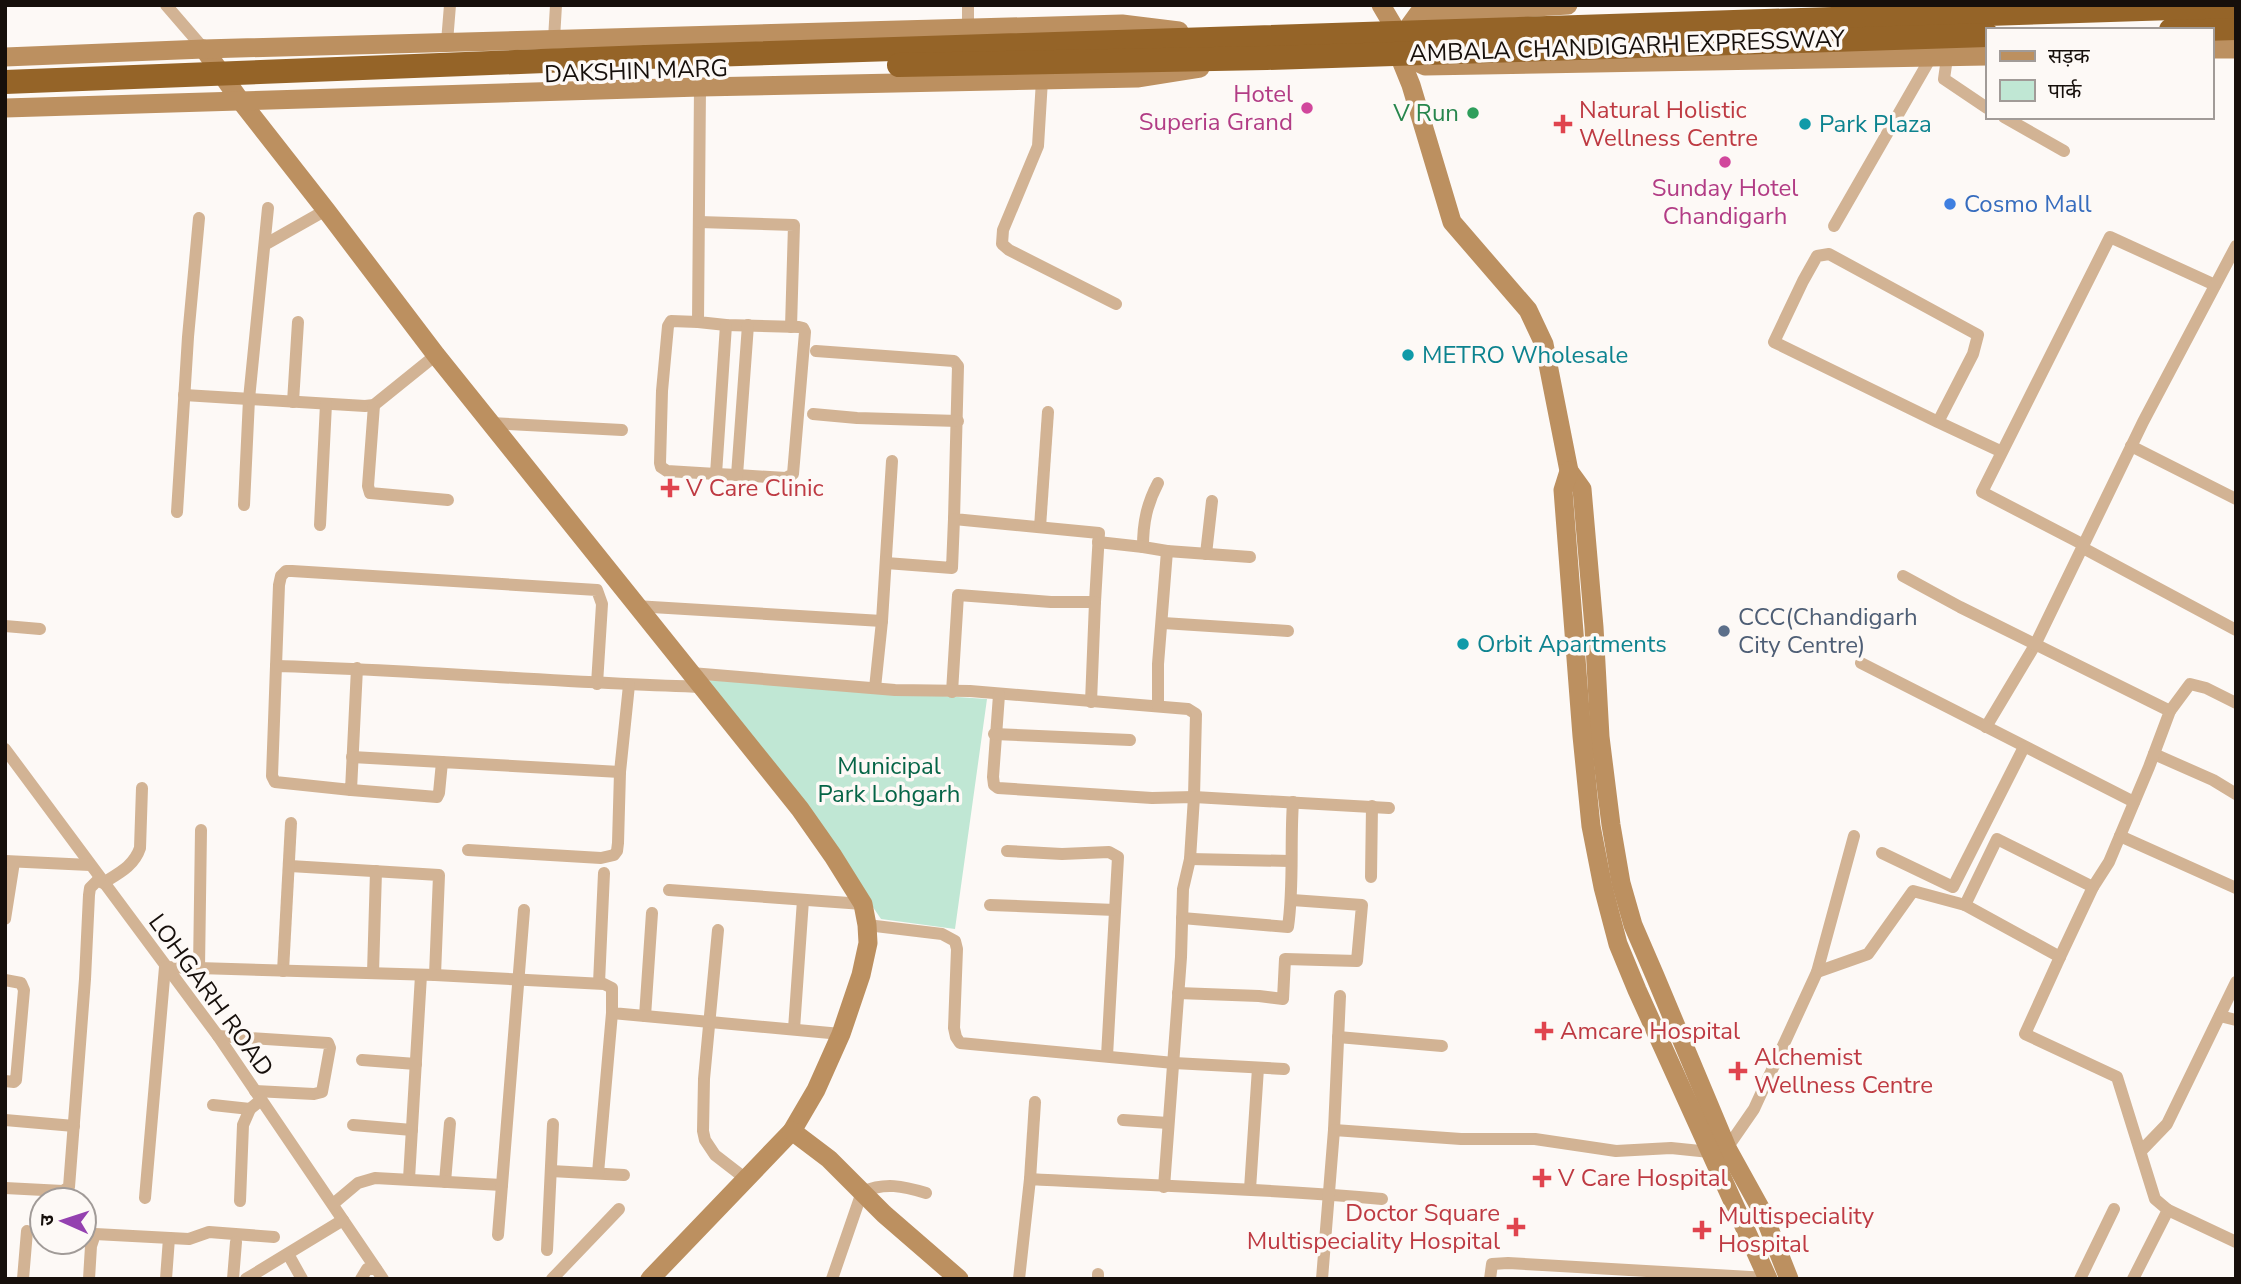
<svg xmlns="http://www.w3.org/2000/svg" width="2241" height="1284" viewBox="0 0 2241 1284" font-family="'Nunito Sans','Noto Sans Devanagari',sans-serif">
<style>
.green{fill:#c0e7d4}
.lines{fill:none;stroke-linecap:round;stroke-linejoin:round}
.street{stroke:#d2b394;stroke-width:12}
.secondary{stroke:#bc9060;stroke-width:19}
.highway{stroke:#956428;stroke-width:24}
.highway-bridge{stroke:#956428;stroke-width:24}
.hotel-dot{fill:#d1479c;stroke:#fdf9f6;stroke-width:2.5}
.leisure-dot{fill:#2e9e5b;stroke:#fdf9f6;stroke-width:2.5}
.health-dot{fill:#e0444e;stroke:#fdf9f6;stroke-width:2.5}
.culture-dot{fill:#0f9aa8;stroke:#fdf9f6;stroke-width:2.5}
.shop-dot{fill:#3f7fe0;stroke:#fdf9f6;stroke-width:2.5}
.service-dot{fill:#5c6f8a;stroke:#fdf9f6;stroke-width:2.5}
.labels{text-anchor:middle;stroke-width:7;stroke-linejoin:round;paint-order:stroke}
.street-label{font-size:24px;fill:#160f0b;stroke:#fdf9f6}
.hotel-label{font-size:24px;fill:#b23c85;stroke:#fdf9f6;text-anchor:end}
.health-label{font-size:24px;fill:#be3a42;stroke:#fdf9f6;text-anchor:start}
.leisure-label{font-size:24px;fill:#27864d;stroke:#fdf9f6;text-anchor:end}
.culture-label{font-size:24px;fill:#0d838f;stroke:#fdf9f6;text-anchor:start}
.shop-label{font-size:24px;fill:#366cbe;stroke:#fdf9f6;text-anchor:start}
.service-label{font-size:24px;fill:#4e5e75;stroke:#fdf9f6;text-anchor:start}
.park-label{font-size:24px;fill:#056446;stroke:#fdf9f6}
</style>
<rect width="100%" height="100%" fill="#fdf9f6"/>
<path class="green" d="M 707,680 L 987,699 L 955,929 L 881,919 L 792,788 Z"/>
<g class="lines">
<g class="street">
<path d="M 166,5 L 204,49"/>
<path d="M 968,28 L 968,5"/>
<path d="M 554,39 L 556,5"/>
<path d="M 447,42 L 450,5"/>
<path d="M 1947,58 L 1944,79 L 1987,108"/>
<path d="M 1042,80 L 1038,146 L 1003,230 L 1002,244 L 1009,250 L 1116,304"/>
<path d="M 700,87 L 698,322 L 726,325 L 799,327 L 803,328 L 805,332 L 793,474 L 786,478 L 737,475"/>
<path d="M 2004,117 L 2064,151"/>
<path d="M 699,222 L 794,225 L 791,327"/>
<path d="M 1834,226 L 1930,59"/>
<path d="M 266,244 L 326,210"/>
<path d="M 698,322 L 671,321 L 668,326 L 662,391 L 660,463 L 661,467 L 667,471 L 716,474 L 726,325"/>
<path d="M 816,351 L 954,361 L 958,366 L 954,519 L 1099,533 L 1095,602 L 1051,602 L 958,595 L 952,692"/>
<path d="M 184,395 L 365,406 L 374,405 L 436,355"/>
<path d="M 293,402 L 298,322"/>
<path d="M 374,405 L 368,486 L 370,493 L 448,500"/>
<path d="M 813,414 L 857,418 L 958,421"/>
<path d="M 1938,422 L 1774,342 L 1803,281 L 1817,256 L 1829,254 L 1978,335 L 1973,354 L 1938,422 L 2000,451"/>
<path d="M 491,423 L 622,430"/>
<path d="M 2131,446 L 2236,499"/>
<path d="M 716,474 L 737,475 L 748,325"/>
<path d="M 1158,483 C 1147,504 1143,522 1143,547 L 1167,551"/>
<path d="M 244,505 L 249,399 L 268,208"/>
<path d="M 177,512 L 188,337 L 199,218"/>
<path d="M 320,525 L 326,404"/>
<path d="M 1040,527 L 1048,412"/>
<path d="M 1098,542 L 1143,547"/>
<path d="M 2084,545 L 1982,492 L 2110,237 L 2215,285"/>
<path d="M 2083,548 L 2236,630"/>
<path d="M 1206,554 L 1212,501"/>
<path d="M 886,563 L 952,568 L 954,519"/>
<path d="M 635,606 L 882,621"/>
<path d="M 1163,623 L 1288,631"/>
<path d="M 5,626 L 40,629"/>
<path d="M 1861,663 L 2134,802"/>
<path d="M 276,666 L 279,585 L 281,576 L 286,571 L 292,571 L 597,590 L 602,604 L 597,684"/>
<path d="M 357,668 L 351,790 L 275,782 L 272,776 L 276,666 C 419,670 560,683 703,687"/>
<path d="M 691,673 L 895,690 L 970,691 L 1188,709 L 1196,714 L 1194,797 L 1190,859 L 1183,889 L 1181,957 L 1164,1187"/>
<path d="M 875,688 L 882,621 L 892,461"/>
<path d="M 999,695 L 993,777 L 994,785 L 998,788 L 1152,798 L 1194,797 L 1389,808"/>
<path d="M 1091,702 L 1095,602"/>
<path d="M 1158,706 L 1158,664 L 1167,551 L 1250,557"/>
<path d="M 2170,711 L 2190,684 L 2206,688 L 2236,703"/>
<path d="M 1986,727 L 2035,645 L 2143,422 L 2236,246"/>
<path d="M 994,734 L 1130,740"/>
<path d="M 5,749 L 218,1036 L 383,1279"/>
<path d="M 2154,754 L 2213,780 L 2236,794"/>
<path d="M 352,757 L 442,762"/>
<path d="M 351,790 L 437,797 L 439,793 L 442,762 L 620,772"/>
<path d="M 2120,836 L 2236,888"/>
<path d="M 468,850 L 601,858 L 614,855 L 617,851 L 618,843 L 620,772 L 629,685"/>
<path d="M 1007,851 L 1062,854 L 1109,852 L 1118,857 L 1107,1056"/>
<path d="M 1882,853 L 1953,887 L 2024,747"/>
<path d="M 1190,859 L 1290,861"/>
<path d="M 5,861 L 90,865"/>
<path d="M 290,866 L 439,875 L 435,975"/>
<path d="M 1371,877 L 1372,806"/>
<path d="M 103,883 C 119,873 134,866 140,848 L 142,788"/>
<path d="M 669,890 L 863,904"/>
<path d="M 990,905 L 1115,910"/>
<path d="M 1965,905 L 1997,839 L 2093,887"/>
<path d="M 1182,918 L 1288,927 C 1294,886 1290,844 1293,802"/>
<path d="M 5,919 L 14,862"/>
<path d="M 867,925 L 942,934 L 955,941 L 957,949 L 954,1028 L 956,1037 L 960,1043 L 1174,1063 L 1284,1069"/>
<path d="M 718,930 L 704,1079 L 703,1131 L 705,1140 L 715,1155 L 746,1179"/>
<path d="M 2060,957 L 2025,1034 L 2117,1077 L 2155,1199 L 2168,1210 L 2133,1279"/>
<path d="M 199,968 L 201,830"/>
<path d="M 283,971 L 291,823"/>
<path d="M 1817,972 L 1868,954 L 1913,891 L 1965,905 L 2060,957 L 2093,887 L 2109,862 L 2149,767 L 2170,711 L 1960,607 L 1903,576"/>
<path d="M 373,973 L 376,871"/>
<path d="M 5,980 L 21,983 L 24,990 L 16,1080 L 14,1082 L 5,1081"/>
<path d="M 599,983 L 604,873"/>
<path d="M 1178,993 L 1259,996 L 1283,999 L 1285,959 L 1357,961 L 1362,905 L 1292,900"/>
<path d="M 645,1016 L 652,913"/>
<path d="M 2220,1016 L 2236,1020"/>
<path d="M 794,1029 L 803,900"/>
<path d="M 218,1036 L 328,1043 L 330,1048 L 322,1092 L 314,1094 L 255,1091"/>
<path d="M 1338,1037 L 1442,1046"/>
<path d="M 362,1060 L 416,1064"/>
<path d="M 213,1105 L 250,1109"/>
<path d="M 5,1120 L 74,1126"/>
<path d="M 1123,1120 L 1168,1123"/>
<path d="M 353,1125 L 412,1130"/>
<path d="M 1334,1130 L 1340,996"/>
<path d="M 2141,1151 L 2167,1124 L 2236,982"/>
<path d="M 551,1171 L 624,1175"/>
<path d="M 598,1173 L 612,1013"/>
<path d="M 409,1179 L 421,975"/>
<path d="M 1030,1179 L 1035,1102"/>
<path d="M 445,1182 L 450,1123"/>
<path d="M 5,1188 L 63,1191 L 69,1187 L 85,979 L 89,895 L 90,888 L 100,878"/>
<path d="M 1250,1189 L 1258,1068"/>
<path d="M 145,1198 L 165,967 L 435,975 L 604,984 L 612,988 L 612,1013 L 841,1034"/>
<path d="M 240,1201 L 243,1125 L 250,1109 L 261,1100"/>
<path d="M 333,1204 L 358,1183 L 375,1178 L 502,1185"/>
<path d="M 2168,1210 L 2236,1242"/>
<path d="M 498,1235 L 524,910"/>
<path d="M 547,1250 L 553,1124"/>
<path d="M 288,1254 L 302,1279"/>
<path d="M 23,1279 L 27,1231"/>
<path d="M 89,1279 L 91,1246 L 95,1234 L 189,1239 L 209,1232 L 274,1237"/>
<path d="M 166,1279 L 169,1238"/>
<path d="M 233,1279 L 236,1242"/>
<path d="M 246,1279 L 343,1220"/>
<path d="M 361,1279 L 367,1269 L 376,1269"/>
<path d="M 552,1279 L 619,1209"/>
<path d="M 832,1279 L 862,1192 C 885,1182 903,1186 926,1193"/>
<path d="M 1019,1279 L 1030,1179 C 1147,1186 1265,1188 1382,1199"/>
<path d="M 1098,1279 L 1098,1274"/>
<path d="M 1322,1279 L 1334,1130 L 1461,1139 L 1535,1139 L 1616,1151 L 1671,1148 L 1710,1152 L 1727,1148 L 1754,1109 L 1817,972 L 1854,836"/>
<path d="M 1490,1279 L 1492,1264 L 1508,1263 L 1768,1278"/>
<path d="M 2080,1279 L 2114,1209"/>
</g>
<g class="secondary">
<path d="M 1381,5 L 1397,32"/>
<path d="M 1405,32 L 1418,14 L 1568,5"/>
<path d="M 204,49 L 239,99 L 326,210 L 436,355 L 800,809 L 833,856 L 863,904 L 867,925 L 868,943 L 861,975 L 841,1034 L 816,1090 L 792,1131 L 650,1279"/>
<path d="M 2211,49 L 2236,49"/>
<path d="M 1398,53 L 1411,85 L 1452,222 L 1528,310 L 1544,344 L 1569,471 L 1582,489 L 1594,627 L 1600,737 L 1611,825 L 1621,883 L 1633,925 L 1655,976 L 1727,1148 L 1763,1213 L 1789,1279"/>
<path d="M 1400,54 L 1425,66 L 1987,56"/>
<path d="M 5,57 L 204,49 L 1122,24 L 1179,31"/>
<path d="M 5,108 L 700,87 L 1137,78 L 1200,68"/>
<path d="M 1569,471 L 1563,490 L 1582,736 L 1591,826 L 1603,887 L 1618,944 L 1637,990 L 1768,1279"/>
<path d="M 792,1131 L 829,1159 L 884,1214 L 959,1279"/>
</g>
<g class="highway">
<path d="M 2171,30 L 2236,28"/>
<path d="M 646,57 L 2236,6"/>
<path d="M 899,65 L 1267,58 L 1987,35"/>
</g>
<path class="highway-bridge" d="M 5,82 L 646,57"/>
</g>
<g class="hotel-dot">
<circle cx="1307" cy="108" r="7"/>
<circle cx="1725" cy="162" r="7"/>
</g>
<circle class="leisure-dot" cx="1473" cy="113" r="7"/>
<g class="health-dot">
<path d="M1559.5 113.5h7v7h7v7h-7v7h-7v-7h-7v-7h7z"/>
<path d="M666.5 477.5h7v7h7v7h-7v7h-7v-7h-7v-7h7z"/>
<path d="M1540.5 1020.5h7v7h7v7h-7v7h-7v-7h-7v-7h7z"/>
<path d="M1734.5 1060.5h7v7h7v7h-7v7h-7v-7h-7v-7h7z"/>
<path d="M1538.5 1167.5h7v7h7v7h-7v7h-7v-7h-7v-7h7z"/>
<path d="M1512.5 1216.5h7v7h7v7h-7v7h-7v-7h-7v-7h7z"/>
<path d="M1698.5 1219.5h7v7h7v7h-7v7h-7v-7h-7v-7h7z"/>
</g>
<g class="culture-dot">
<circle cx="1805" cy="124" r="7"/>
<circle cx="1408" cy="355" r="7"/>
<circle cx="1463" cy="644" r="7"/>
</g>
<circle class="shop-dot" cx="1950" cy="204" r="7"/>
<circle class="service-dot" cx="1724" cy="631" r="7"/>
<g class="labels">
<g class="street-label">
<text transform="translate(1627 46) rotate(-2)" y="8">AMBALA CHANDIGARH EXPRESSWAY</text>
<text transform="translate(636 71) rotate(-2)" y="8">DAKSHIN MARG</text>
<text transform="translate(211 995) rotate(54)" y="8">LOHGARH ROAD</text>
</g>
<g class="hotel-label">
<text x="1293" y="102">Hotel<tspan x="1293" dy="28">Superia Grand</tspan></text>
<text x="1725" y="196" text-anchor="middle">Sunday Hotel<tspan x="1725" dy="28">Chandigarh</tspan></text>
</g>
<g class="health-label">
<text x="1579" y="118">Natural Holistic<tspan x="1579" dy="28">Wellness Centre</tspan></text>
<text x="686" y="496">V Care Clinic</text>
<text x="1560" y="1039">Amcare Hospital</text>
<text x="1754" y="1065">Alchemist<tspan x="1754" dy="28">Wellness Centre</tspan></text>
<text x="1558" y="1186">V Care Hospital</text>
<text x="1500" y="1221" text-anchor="end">Doctor Square<tspan x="1500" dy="28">Multispeciality Hospital</tspan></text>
<text x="1718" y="1224">Multispeciality<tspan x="1718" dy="28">Hospital</tspan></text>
</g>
<g class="leisure-label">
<text x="1459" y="121">V Run</text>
</g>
<g class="culture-label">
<text x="1819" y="132">Park Plaza</text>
<text x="1422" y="363">METRO Wholesale</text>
<text x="1477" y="652">Orbit Apartments</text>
</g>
<g class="shop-label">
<text x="1964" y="212">Cosmo Mall</text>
</g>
<g class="service-label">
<text x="1738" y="625">CCC(Chandigarh<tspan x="1738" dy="28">City Centre)</tspan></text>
</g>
<g class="park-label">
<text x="889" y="774">Municipal<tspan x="889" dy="28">Park Lohgarh</tspan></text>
</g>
</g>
<rect width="2241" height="1284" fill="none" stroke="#160f0b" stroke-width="14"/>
<rect x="1986" y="28" width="228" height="91" fill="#fdf9f6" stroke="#a19b98" stroke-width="2"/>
<rect x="2000" y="51" width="35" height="10" fill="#bc9060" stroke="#a19b98" stroke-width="2"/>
<text x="2048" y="63" font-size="21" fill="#160f0b">सड़क</text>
<rect x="2000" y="80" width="35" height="21" fill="#c0e7d4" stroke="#a19b98" stroke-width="2"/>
<text x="2048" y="98" font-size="21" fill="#160f0b">पार्क</text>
<g transform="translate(63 1221) rotate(273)"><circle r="33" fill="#fdf9f6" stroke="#a19b98" stroke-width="2"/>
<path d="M0-5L12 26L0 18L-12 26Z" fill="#9441b0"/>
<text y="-10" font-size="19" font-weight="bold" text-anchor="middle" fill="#160f0b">उ</text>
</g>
</svg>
